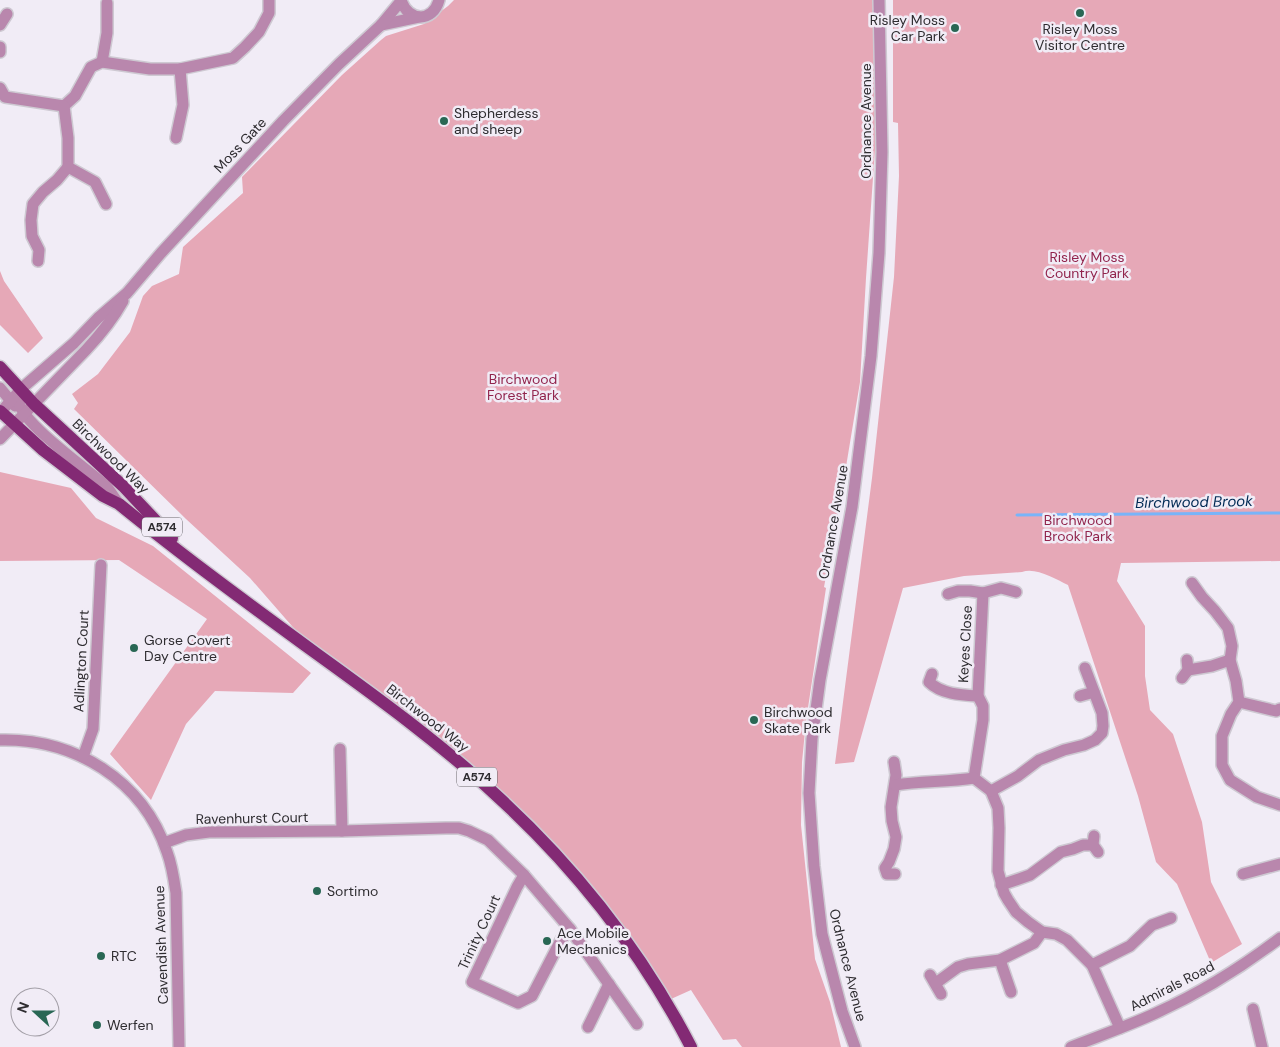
<svg xmlns="http://www.w3.org/2000/svg" width="1280" height="1047" viewBox="0 0 1280 1047" font-family="'DM Sans',sans-serif">
<style>
.green{fill:#e6a8b7}
.lines{fill:none;stroke-linecap:round;stroke-linejoin:round}
.stream{stroke:#78b4f9;stroke-width:3}
.minor-casing{stroke:#cec9d2;stroke-width:14}
.major-casing{stroke:#cec9d2;stroke-width:15}
.minor{stroke:#b987ad;stroke-width:11}
.major{stroke:#832a74;stroke-width:12}
.poi-dot{fill:#296754;stroke:#f1ecf6;stroke-width:2}
.labels{text-anchor:middle;stroke-width:5;stroke-linejoin:round;paint-order:stroke}
.shield{fill:#f1ecf6;stroke:#68666b;stroke-width:1}
.shield-label{font-size:12px;font-weight:bold;fill:#2e2c30}
.poi-label{font-size:14px;fill:#2e2c30;stroke:#f1ecf6;text-anchor:start}
.street-label{font-size:14px;fill:#2e2c30;stroke:#f1ecf6}
.park-label{font-size:14px;fill:#91244d;stroke:#f1ecf6}
.water-label{font-size:15px;font-style:italic;fill:#002a54;stroke:#f1ecf6}
</style>
<rect width="100%" height="100%" fill="#f1ecf6"/>
<g class="green">
<path d="M 454,0 L 873,0 L 875,30 L 875,149 L 866,278 L 860,382 L 842,491 L 824,587 L 826,588 L 806,721 L 802,762 L 801,825 L 815,959 L 830,1002 L 841,1047 L 742,1047 L 736,1039 L 723,1040 L 691,990 L 671,999 L 559,850 L 494,783 L 298,633 L 250,578 L 186,519 L 74,409 L 78,403 L 72,394 L 98,374 L 130,332 L 143,296 L 152,286 L 179,274 L 183,247 L 243,193 L 242,177 L 342,75 L 381,40 L 386,36 L 424,24 L 448,6 Z"/>
<path d="M 893,0 L 1280,0 L 1280,561 L 1121,563 L 1117,581 L 1145,626 L 1145,676 L 1150,710 L 1173,734 L 1202,822 L 1211,882 L 1242,944 L 1211,963 L 1177,884 L 1156,862 L 1138,796 L 1068,585 C 1055,579 1036,567 1022,572 L 964,576 L 903,588 L 854,762 L 835,764 L 872,478 L 894,277 L 899,176 L 898,123 L 893,122 Z"/>
<path d="M 0,271 L 4,281 L 43,338 L 28,353 L 0,325 Z"/>
<path d="M 0,472 L 71,488 L 96,518 L 153,546 L 311,673 L 293,693 L 215,691 L 186,724 L 151,800 L 110,754 L 207,619 L 119,560 L 0,561 Z"/>
</g>
<g class="lines">
<path class="stream" d="M 1017,515 L 1280,513"/>
<defs>
<g id="minor">
<path d="M 401,0 C 408,22 433,23 439,0"/>
<path d="M 0,25 L 7,14"/>
<path d="M 381,25 L 419,17"/>
<path d="M 0,47 L 0,52"/>
<path d="M 102,62 L 107,33 L 107,3"/>
<path d="M 0,88 L 5,97 L 64,106 L 75,96 L 91,67 L 102,62 L 150,69 L 180,69 L 233,58 L 245,47 L 259,32 L 269,13 L 269,0"/>
<path d="M 64,106 L 68,138 L 68,167 L 95,182 L 106,204"/>
<path d="M 176,138 L 183,105 L 180,69"/>
<path d="M 38,261 L 39,250 L 32,236 L 31,220 L 33,204 L 43,192 L 57,180 L 68,167"/>
<path d="M 0,388 L 15,406"/>
<path d="M 21,389 C 19,393 18,398 19,403 C 25,426 86,468 105,485 C 110,490 114,498 119,504"/>
<path d="M 0,413 L 21,389 L 74,343 L 98,318 L 127,293 L 161,253 L 283,121 L 339,64 L 381,25 L 401,1"/>
<path d="M 0,439 L 86,350 C 100,335 113,319 123,301"/>
<path d="M 1192,583 L 1202,597 L 1215,611 L 1228,628 L 1232,646 L 1230,660 L 1236,681 L 1239,702 L 1231,714 L 1222,736 L 1222,765 L 1230,780 L 1257,797 L 1280,805"/>
<path d="M 983,593 L 978,696 L 983,706 L 983,720 L 974,778 L 991,791 L 998,808 L 999,828 L 998,871 L 1004,893 L 1008,900 L 1016,912 L 1028,922 L 1042,932 L 1056,934 L 1067,940 L 1092,965 L 1120,1028"/>
<path d="M 948,594 L 958,591 L 970,591 L 983,593 L 1001,588 L 1016,592"/>
<path d="M 1188,670 L 1212,666 L 1230,660"/>
<path d="M 932,674 L 929,682 C 941,694 961,695 978,696"/>
<path d="M 1182,678 L 1188,670 L 1187,660"/>
<path d="M 1080,696 L 1094,692"/>
<path d="M 1239,702 L 1276,711 L 1280,709"/>
<path d="M 0,740 C 74,738 143,780 167,852 C 172,865 174,879 176,893 L 179,1047"/>
<path d="M 340,749 L 342,831"/>
<path d="M 83,757 L 93,729 L 101,565"/>
<path d="M 894,762 L 896,775 L 891,807 L 892,821 L 896,837 L 894,849 L 889,862 L 885,868 L 887,874 L 895,874"/>
<path d="M 895,785 C 921,781 948,782 974,778"/>
<path d="M 991,791 L 1018,776 L 1039,760 L 1064,750 L 1084,745 L 1095,740 L 1102,733 L 1103,726 L 1102,713 L 1085,668"/>
<path d="M 1094,836 L 1093,845 L 1098,852"/>
<path d="M 164,843 L 186,835 L 209,832 L 342,831 L 446,828 L 459,828 L 469,831 L 488,840 L 524,875 L 570,929 L 637,1024"/>
<path d="M 1243,874 L 1280,864"/>
<path d="M 524,875 L 517,887 L 472,982 L 518,1003 L 532,996 L 561,940 L 570,929"/>
<path d="M 1001,885 L 1016,880 L 1030,875 L 1061,852 L 1073,849 L 1083,845 L 1093,845"/>
<path d="M 1000,960 L 1011,992"/>
<path d="M 1092,965 L 1130,946 L 1152,925 L 1171,918"/>
<path d="M 930,975 L 941,994"/>
<path d="M 936,983 L 958,967 L 968,964 L 1000,960 L 1034,943 L 1042,932"/>
<path d="M 1253,1009 L 1262,1047"/>
<path d="M 588,1027 L 609,984"/>
<path d="M 855,1047 L 842,1011 L 822,934 L 814,866 L 809,793 L 812,739 L 820,680 L 852,507 L 871,356 L 879,253 L 882,152 L 879,0"/>
<path d="M 1071,1047 C 1099,1036 1128,1026 1156,1013 C 1200,993 1242,967 1280,938"/>
</g>
<g id="major">
<path d="M 0,367 L 34,404 L 123,486 L 172,538"/>
<path d="M 0,411 L 43,450 L 103,496 L 119,504 C 183,556 250,605 317,654 C 378,698 440,743 496,795 C 575,867 642,952 691,1047"/>
</g>
</defs>
<use href="#minor" class="minor-casing"/>
<use href="#major" class="major-casing"/>
<use href="#minor" class="minor"/>
<use href="#major" class="major"/>
</g>
<g class="poi-dot">
<circle cx="1080" cy="13" r="5"/>
<circle cx="955" cy="28" r="5"/>
<circle cx="444" cy="121" r="5"/>
<circle cx="134" cy="648" r="5"/>
<circle cx="754" cy="720" r="5"/>
<circle cx="317" cy="891" r="5"/>
<circle cx="547" cy="941" r="5"/>
<circle cx="101" cy="956" r="5"/>
<circle cx="97" cy="1025" r="5"/>
</g>
<g class="labels">
<g class="shield">
<rect x="142" y="517.5" width="40" height="19" rx="4"/>
<rect x="457" y="767.5" width="40" height="19" rx="4"/>
</g>
<g class="shield-label">
<text x="162" y="531">A574</text>
<text x="477" y="781">A574</text>
</g>
<g class="poi-label">
<text x="945" y="25" text-anchor="end">Risley Moss<tspan x="945" dy="16">Car Park</tspan></text>
<text x="1080" y="34" text-anchor="middle">Risley Moss<tspan x="1080" dy="16">Visitor Centre</tspan></text>
<text x="454" y="118">Shepherdess<tspan x="454" dy="16">and sheep</tspan></text>
<text x="144" y="645">Gorse Covert<tspan x="144" dy="16">Day Centre</tspan></text>
<text x="764" y="717">Birchwood<tspan x="764" dy="16">Skate Park</tspan></text>
<text x="327" y="896">Sortimo</text>
<text x="557" y="938">Ace Mobile<tspan x="557" dy="16">Mechanics</tspan></text>
<text x="111" y="961">RTC</text>
<text x="107" y="1030">Werfen</text>
</g>
<g class="street-label">
<text transform="translate(866 121) rotate(-90)" y="5">Ordnance Avenue</text>
<text transform="translate(240 145) rotate(-47)" y="5">Moss Gate</text>
<text transform="translate(111 456) rotate(44)" y="5">Birchwood Way</text>
<text transform="translate(833 522) rotate(-80)" y="5">Ordnance Avenue</text>
<text transform="translate(965 644) rotate(-87)" y="5">Keyes Close</text>
<text transform="translate(81 661) rotate(-87)" y="5">Adlington Court</text>
<text transform="translate(428 718) rotate(38)" y="5">Birchwood Way</text>
<text transform="translate(252 818) rotate(-1)" y="5">Ravenhurst Court</text>
<text transform="translate(479 932) rotate(-65)" y="5">Trinity Court</text>
<text transform="translate(161 945) rotate(-92)" y="5">Cavendish Avenue</text>
<text transform="translate(848 965) rotate(76)" y="5">Ordnance Avenue</text>
<text transform="translate(1172 986) rotate(-27)" y="5">Admirals Road</text>
</g>
<g class="park-label">
<text x="1087" y="262">Risley Moss<tspan x="1087" dy="16">Country Park</tspan></text>
<text x="523" y="384">Birchwood<tspan x="523" dy="16">Forest Park</tspan></text>
<text x="1078" y="525">Birchwood<tspan x="1078" dy="16">Brook Park</tspan></text>
</g>
<g class="water-label">
<text transform="translate(1194 502) rotate(-1)" y="5">Birchwood Brook</text>
</g>
</g>
<g transform="translate(35 1012) rotate(291)"><circle r="24" fill="#f1ecf6" stroke="#a39fa7"/>
<path d="M0-4L9 19L0 12L-9 19Z" fill="#296754"/>
<text y="-8" font-size="14" font-weight="bold" text-anchor="middle" fill="#2e2c30">N</text>
</g>
</svg>
